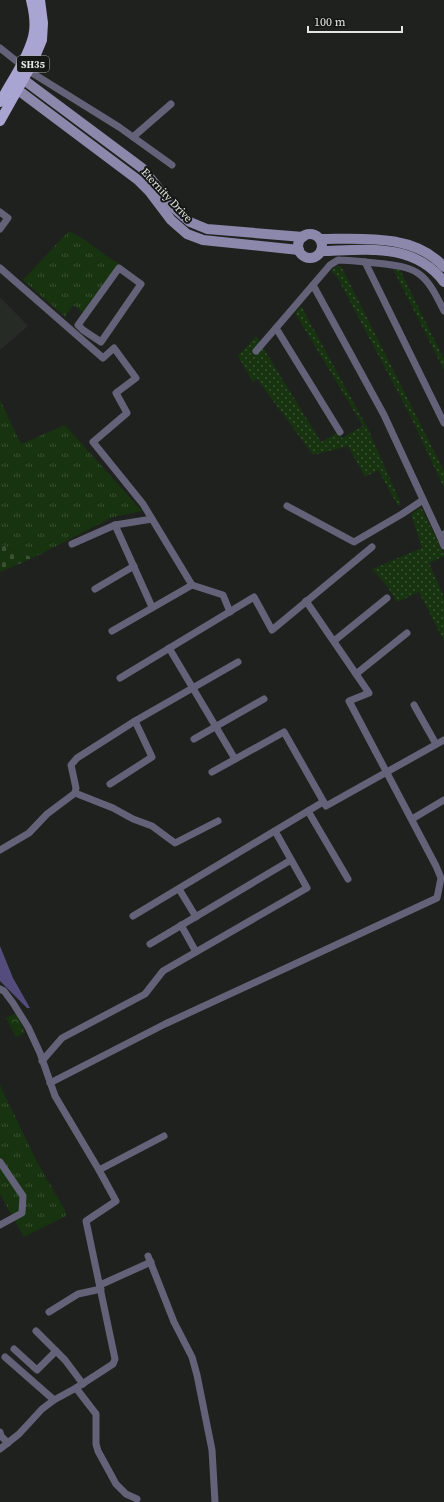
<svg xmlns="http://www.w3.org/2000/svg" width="444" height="1502" viewBox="0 0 444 1502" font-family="'Source Serif 4',serif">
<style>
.built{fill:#262c25}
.grass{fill:url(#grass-tufts)}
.cemetery{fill:url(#cemetery-stones)}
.park{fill:url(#park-crowns)}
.garden{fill:url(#garden-dots)}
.water{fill:#534c7c}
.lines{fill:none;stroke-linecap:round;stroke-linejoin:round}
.street{stroke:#646278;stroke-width:7}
.secondary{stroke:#8b88ab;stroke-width:10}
.primary{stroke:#a9a5d2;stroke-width:10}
.labels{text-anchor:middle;stroke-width:4;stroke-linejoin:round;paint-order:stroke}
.shield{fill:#151715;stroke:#a7a8a6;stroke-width:1}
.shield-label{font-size:10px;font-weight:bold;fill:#e5e6e4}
.street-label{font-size:11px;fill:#e5e6e4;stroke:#151715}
</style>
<defs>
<pattern id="grass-tufts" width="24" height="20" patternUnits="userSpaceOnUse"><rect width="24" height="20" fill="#17330f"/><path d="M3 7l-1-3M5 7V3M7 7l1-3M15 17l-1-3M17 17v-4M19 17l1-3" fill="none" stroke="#395132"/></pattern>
<pattern id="cemetery-stones" width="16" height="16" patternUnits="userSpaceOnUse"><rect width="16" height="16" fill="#17330f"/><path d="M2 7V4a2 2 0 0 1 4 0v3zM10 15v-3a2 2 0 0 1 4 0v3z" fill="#395132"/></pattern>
<pattern id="park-crowns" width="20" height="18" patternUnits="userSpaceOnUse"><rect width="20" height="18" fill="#17330f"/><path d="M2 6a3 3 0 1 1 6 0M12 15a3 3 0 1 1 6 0" fill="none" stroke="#395132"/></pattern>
<pattern id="garden-dots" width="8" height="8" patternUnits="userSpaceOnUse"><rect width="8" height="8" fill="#17330f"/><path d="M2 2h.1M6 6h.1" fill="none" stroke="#395132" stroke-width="1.8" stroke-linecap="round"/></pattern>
</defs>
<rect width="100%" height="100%" fill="#1e211e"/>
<path class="built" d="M 0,297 L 28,326 L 0,350 Z"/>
<g class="grass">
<path d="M 69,231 L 85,240 L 112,260 L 119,263 L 84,313 L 73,305 L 65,317 L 23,280 Z"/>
<path d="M 0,400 L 21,444 L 65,425 L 142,511 L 113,517 L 33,558 L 0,544 Z"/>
<path d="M 0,1085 L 37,1162 L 65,1210 L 66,1216 L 24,1237 L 0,1194 Z"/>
</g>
<path class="cemetery" d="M 0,544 L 33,558 L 0,572 Z"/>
<path class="park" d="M 16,1013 L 25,1033 L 16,1037 L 6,1018 Z"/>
<g class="garden">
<path d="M 341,266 L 444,471 L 444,488 L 410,415 L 337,277 L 331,271 L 335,267 Z"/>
<path d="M 393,269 L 400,270 L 444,359 L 444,370 Z"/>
<path d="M 301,306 L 368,429 L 401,504 L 398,506 L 378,470 L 365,477 L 348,446 L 313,455 L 257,379 L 253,382 L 238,356 L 256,336 L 321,442 L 338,432 L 342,438 L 363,426 L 295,313 Z"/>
<path d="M 421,507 L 444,554 L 444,556 L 429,563 L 444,597 L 444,641 L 419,592 L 397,602 L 387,586 L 372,569 L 422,548 L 411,514 Z"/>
</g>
<path class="water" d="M 0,946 L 13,978 L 30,1008 L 27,1008 L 0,981 Z"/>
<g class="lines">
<g class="street">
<path d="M 0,48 L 29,71 L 119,127 L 172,165"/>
<path d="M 133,137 L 171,104"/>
<path d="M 0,212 L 8,218 L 0,229"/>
<path d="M 365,262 L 444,423"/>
<path d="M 0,268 L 103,358 L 114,348 L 136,378 L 116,393 L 127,413 L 93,442 L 143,504 L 192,585 L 223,595 L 230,612"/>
<path d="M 119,268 L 141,284 L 101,342 L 83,330 L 78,325 Z"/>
<path d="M 313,285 L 384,415 L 440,536"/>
<path d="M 256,351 L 276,328"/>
<path d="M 340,432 L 276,328 L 330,265 L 338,260 C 350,260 363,262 375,263 C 419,267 425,272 444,311"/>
<path d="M 287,506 L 354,542 L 402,514 L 423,500"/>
<path d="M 115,525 L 152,607"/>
<path d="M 444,534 L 440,536 L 444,546"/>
<path d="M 72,544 L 115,525 L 152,519"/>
<path d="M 95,589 L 134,566"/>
<path d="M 112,631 L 192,585"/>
<path d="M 334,641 L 387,598"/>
<path d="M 169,648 L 235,759"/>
<path d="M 356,674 L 407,633"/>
<path d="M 120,678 L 254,597 L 272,630 L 372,547"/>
<path d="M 414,705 L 436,744"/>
<path d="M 194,739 L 264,699"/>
<path d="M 212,772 L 284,732 L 326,806 L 444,740"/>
<path d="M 110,784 L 152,757 L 135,721"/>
<path d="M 75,793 L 113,808 L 133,819 L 152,826 L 175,843 L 218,821"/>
<path d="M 308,811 L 348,879"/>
<path d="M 412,819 L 444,800"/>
<path d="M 0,850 L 29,833 L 47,814 L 75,793 L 76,788 L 71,765 L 77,758 L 135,721 L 238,662"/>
<path d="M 179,889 L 196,917"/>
<path d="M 133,916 L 323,802"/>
<path d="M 181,925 L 196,952"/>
<path d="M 150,944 L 291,860"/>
<path d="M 0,989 L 4,991 L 13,1003 L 28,1027 L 40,1053 L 55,1096 L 99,1170 L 116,1201 L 86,1221 L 115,1359 L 113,1364 L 76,1388 L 54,1400 L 42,1409 L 19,1434 L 0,1449"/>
<path d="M 42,1061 L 62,1038 L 145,994 L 163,971 L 307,888 L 275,831"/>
<path d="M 50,1083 L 165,1024 L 437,898 L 441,878 L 436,866 L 349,701 L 369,693 L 306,601"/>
<path d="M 0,1162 L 23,1196 L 22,1213 L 0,1225"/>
<path d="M 99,1170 L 164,1136"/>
<path d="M 148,1256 L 174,1322 L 192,1357 L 197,1375 L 212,1450 L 215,1502"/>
<path d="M 100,1285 L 151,1262"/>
<path d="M 49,1312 L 78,1294 L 101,1289"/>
<path d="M 36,1331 L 65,1360 L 83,1384"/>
<path d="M 14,1349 L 37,1370 L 56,1351"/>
<path d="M 5,1357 L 54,1400"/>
<path d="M 76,1388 L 96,1414 L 96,1444 L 98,1451 L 116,1484 L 126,1494 L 137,1499"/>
<path d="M 0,1432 L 1,1436 L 8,1443"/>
</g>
<g class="secondary">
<path d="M 24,80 L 142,168 L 175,209 L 190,222 L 207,229 L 303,237"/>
<path d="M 18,90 L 138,180 L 149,191 L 171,220 L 187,234 L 203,240 L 299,250"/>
<circle cx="310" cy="246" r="12"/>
<path d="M 320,239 C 360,239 414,233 444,267"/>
<path d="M 321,251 C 365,250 414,242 444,282"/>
</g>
<g class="primary">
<path d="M 0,102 C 11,82 27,59 33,37 C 36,26 34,12 31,0"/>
<path d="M 0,121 L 32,64 L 42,40 L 43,23 L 40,0"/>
</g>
</g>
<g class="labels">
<rect class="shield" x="17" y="56" width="32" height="16" rx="3"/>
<g class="shield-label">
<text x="33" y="68">SH35</text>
</g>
<g class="street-label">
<text transform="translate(167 195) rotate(47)" y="4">Eternity Drive</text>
</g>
</g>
<path d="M308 26v6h94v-6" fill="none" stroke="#e5e6e4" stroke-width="2"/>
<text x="314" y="26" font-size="12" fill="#e5e6e4" stroke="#151715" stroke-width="3" paint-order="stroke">100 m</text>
</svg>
